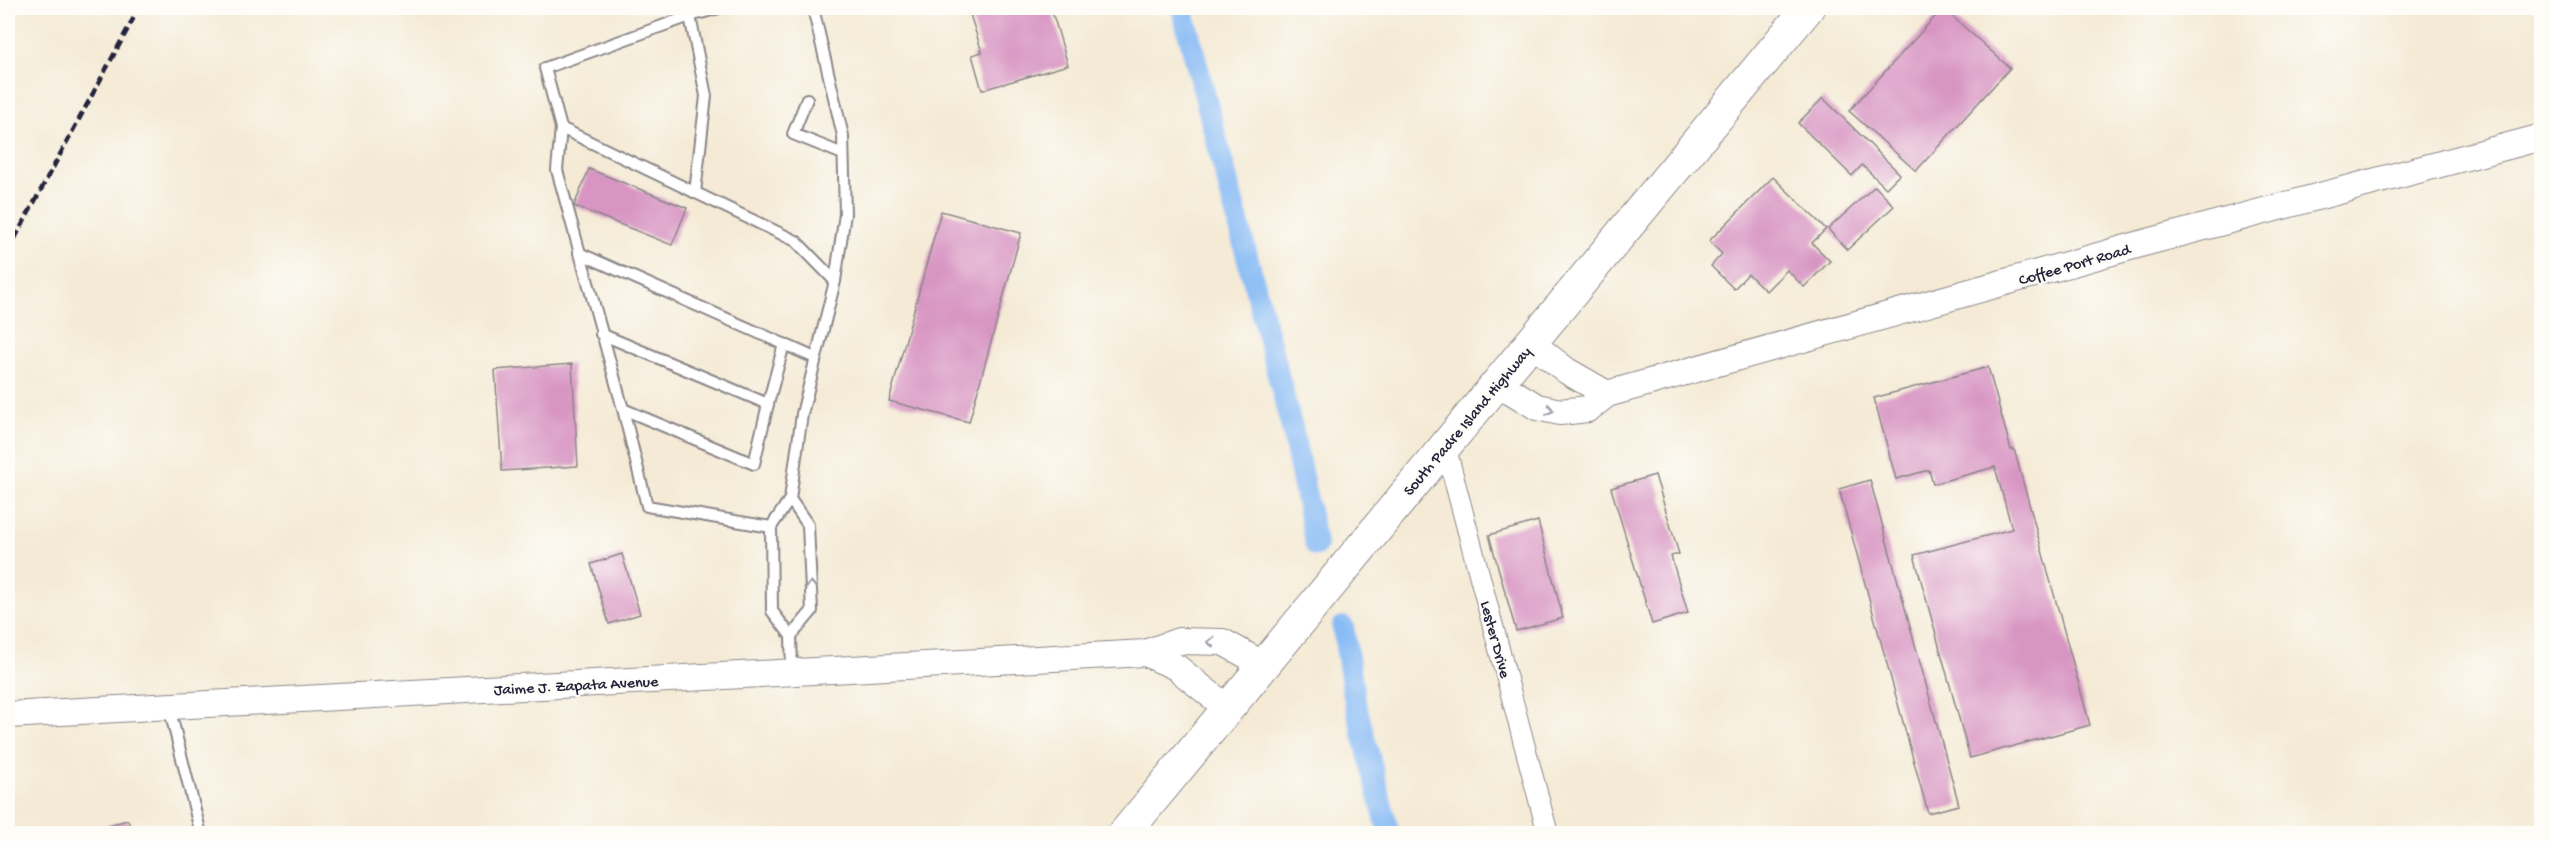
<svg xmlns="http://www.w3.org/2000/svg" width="2549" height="841" viewBox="0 0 2549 841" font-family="'Gochi Hand',sans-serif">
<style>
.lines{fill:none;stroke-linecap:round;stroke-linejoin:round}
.canal{stroke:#88bbf5;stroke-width:22}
.building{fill:#d895c3}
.service-casing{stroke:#8b8688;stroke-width:14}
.minor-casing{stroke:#8b8688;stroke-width:22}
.tertiary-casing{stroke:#8b8688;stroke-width:28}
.primary-casing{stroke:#8b8688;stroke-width:34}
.service{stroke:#fff;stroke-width:10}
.minor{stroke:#fff;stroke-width:20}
.tertiary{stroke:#fff;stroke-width:26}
.primary{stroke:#fff;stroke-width:32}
.rail{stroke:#22223b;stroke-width:4.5;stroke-dasharray:9 4.5;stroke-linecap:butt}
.oneway{stroke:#9c9ca7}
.labels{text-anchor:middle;stroke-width:4.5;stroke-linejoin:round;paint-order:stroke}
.street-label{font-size:16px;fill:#22223b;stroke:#fdfcf7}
</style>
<rect width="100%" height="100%" fill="#fdfcf7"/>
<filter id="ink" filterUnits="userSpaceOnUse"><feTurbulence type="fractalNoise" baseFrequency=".0167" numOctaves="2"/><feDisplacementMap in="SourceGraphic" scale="12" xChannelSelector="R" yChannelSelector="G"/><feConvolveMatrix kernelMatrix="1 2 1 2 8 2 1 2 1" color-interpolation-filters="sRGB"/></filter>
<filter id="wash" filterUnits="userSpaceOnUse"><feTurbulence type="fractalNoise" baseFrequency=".008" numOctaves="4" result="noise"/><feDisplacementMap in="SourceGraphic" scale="24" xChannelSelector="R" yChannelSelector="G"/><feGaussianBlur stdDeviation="1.35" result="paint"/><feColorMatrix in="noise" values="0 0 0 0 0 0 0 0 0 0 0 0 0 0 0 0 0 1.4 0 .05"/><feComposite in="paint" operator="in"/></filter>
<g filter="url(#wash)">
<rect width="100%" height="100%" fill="#f4ead5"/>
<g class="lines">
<g class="canal">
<path d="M 1182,8 L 1292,428 L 1316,545"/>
<path d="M 1343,627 L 1355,702 L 1389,834"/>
</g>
</g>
<g id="blocks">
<g class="building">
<path d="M 968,8 L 1051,8 L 1068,65 L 982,90 L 972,55 L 982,52 Z"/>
<path d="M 1943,8 L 2010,68 L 1916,171 L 1849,111 Z"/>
<path d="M 1823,98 L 1900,174 L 1886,188 L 1862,165 L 1852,176 L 1798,123 Z"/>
<path d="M 589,169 L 687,208 L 672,245 L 574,206 Z"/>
<path d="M 1773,177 L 1826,229 L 1812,243 L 1830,261 L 1804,287 L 1787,270 L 1766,291 L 1748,274 L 1734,289 L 1711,266 L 1722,254 L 1709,241 Z"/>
<path d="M 1875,186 L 1894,206 L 1847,250 L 1828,229 Z"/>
<path d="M 941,211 L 1021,233 L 969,422 L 889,401 Z"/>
<path d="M 572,364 L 578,466 L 502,471 L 495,370 Z"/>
<path d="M 1988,367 L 2011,450 L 2014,449 L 2090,725 L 1970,758 L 1914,555 L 2012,529 L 1995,467 L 1933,484 L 1929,470 L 1896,479 L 1874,398 Z"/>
<path d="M 1655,475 L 1679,554 L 1671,556 L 1688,613 L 1652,624 L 1611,488 Z"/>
<path d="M 1870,480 L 1959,805 L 1928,813 L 1839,489 Z"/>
<path d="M 1538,521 L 1563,618 L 1516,631 L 1489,535 Z"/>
<path d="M 622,554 L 640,614 L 609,624 L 591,564 Z"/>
<path d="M 128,820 L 132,834 L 97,834 L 96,828 Z"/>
</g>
</g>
</g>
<g filter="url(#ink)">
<use href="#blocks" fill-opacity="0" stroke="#8b8688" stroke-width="1.5"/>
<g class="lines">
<defs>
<g id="service">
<path d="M 719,8 L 690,16 L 545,68 L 561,128 L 796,241 L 835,281 L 802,414 L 790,499 L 771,527 L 772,611 L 791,636 L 792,672"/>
<path d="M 813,8 L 843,136 L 845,214 L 835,281"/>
<path d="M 690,16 L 706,96 L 695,193"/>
<path d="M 807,99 L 793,134 L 843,154"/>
<path d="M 561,128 L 557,170 L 623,409 L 647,506 L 771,527"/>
<path d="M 579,253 L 815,358"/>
<path d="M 601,334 L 768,404 L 754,464 L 623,409"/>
<path d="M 768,404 L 784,344"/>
<path d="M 790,499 L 808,525 L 812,611 L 791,636"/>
<path d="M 169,707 L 201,834"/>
</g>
<path id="minor" d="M 1445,445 L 1548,834"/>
<g id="tertiary">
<path d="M 1531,343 L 1567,371 L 1607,394"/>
<path d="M 1498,383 L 1537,407 L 1560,412 L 1588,409 L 1607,394 L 2144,243 L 2542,137"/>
<path d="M 1145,653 L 1176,667 L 1227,708"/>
<path d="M 8,715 L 1145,653 L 1179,641 L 1223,642 L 1264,665"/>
</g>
<path id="primary" d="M 1124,834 L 1808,8"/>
</defs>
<use href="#service" class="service-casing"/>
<use href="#minor" class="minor-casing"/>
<use href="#tertiary" class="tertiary-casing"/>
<use href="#primary" class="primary-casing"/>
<use href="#service" class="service"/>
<use href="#minor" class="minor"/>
<use href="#tertiary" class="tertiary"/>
<use href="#primary" class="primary"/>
<path class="rail" d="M 8,251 L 139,8"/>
</g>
<defs><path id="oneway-chevron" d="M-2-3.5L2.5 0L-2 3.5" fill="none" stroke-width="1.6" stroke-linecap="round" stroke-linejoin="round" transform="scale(1.5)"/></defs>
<g class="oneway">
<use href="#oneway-chevron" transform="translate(1550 410) rotate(12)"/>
<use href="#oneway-chevron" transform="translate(811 585) rotate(-93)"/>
<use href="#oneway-chevron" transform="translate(1211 642) rotate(-178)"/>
</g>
</g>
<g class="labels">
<g class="street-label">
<text transform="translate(2074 263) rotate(-16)" y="6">Coffee Port Road</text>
<text transform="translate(1466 420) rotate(-50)" y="6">South Padre Island Highway</text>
<text transform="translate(1497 639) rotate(75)" y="6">Lester Drive</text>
<text transform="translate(576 684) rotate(-3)" y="6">Jaime J. Zapata Avenue</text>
</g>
</g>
<rect width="2549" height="841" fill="none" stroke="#fdfcf7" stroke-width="30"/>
</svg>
